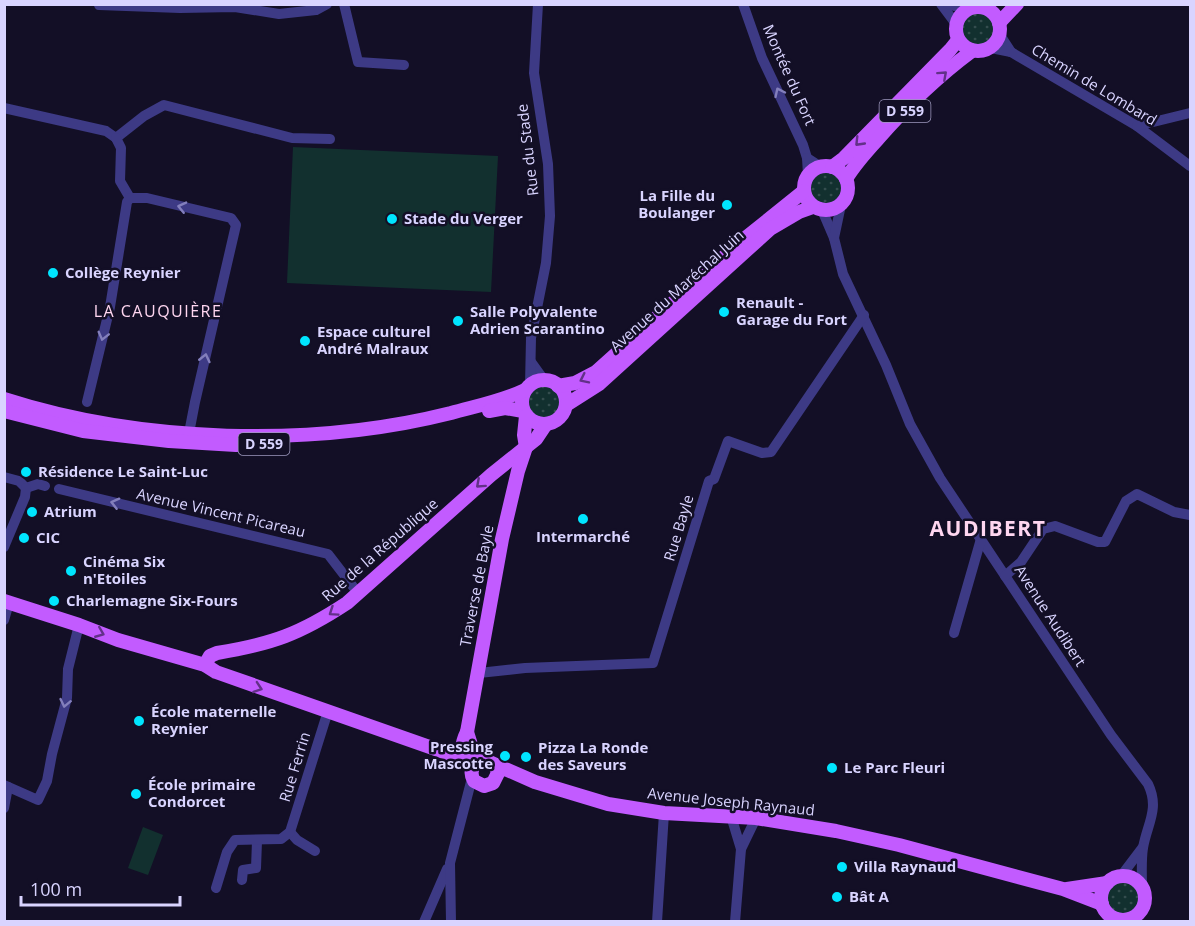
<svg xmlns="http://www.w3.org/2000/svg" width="1195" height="926" viewBox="0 0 1195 926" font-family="'Open Sans',sans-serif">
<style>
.grass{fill:url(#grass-dots)}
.garden{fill:#12302f}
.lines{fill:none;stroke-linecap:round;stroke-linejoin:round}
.minor{stroke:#3d3a85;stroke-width:10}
.major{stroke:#c25bff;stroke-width:14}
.oneway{stroke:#623188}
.oneway2{stroke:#837fbc}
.poi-dot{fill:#00e5ff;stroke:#130f26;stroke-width:2}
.labels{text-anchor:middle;stroke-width:5;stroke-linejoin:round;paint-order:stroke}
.shield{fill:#130f26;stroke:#9e99be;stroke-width:1.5}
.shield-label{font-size:14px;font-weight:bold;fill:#d9d4ff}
.street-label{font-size:15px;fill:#d9d4ff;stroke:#130f26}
.poi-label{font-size:15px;font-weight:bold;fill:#d9d4ff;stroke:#130f26;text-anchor:start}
.neighbourhood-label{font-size:16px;letter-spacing:1.5px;fill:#ffd6f0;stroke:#130f26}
.district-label{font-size:21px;font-weight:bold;letter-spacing:1.5px;fill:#ffd6f0;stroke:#130f26}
</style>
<defs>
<pattern id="grass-dots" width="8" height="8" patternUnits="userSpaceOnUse" patternTransform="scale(1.5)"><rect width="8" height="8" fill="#12302f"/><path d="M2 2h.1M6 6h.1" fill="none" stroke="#344d4e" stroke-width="1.8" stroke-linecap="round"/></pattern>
</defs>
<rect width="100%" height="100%" fill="#130f26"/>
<g class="grass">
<circle cx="978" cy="29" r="22"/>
<circle cx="826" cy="188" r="22"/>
<circle cx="544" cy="402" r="22"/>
<circle cx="1123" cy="898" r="22"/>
</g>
<g class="garden">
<path d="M 293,147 L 498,156 L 491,292 L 287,283 Z"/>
<path d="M 143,827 L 163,835 L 148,875 L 128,868 Z"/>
</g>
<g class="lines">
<g class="minor">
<path d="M 344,4 L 358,62 L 404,65"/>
<path d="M 743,4 L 762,58 L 803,145 L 807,158 L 808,175"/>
<path d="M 941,4 L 956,24"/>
<path d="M 948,4 L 967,10"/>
<path d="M 99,5 L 180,8 L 235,7 L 279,14 L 316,10 L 327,4"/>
<path d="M 1000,35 L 1011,52"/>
<path d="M 991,48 L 1011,52 L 1137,126 L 1190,166"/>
<path d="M 4,108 L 106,131 L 116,138 L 144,116 L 164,105 L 292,138 L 330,139"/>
<path d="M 1137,126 L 1190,113"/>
<path d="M 116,138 L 121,148 L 120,181 L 130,198"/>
<path d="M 807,158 L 821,167"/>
<path d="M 822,210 L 834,238 L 843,274 L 886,365 L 910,424 L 940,478 L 1111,735 L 1148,784 C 1160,809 1147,824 1143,848 C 1141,861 1142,874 1142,887"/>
<path d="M 834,238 L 841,205"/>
<path d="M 531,362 L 544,380"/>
<path d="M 530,385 L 531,338 L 546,263 L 550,216 L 548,164 L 534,73 L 538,4"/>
<path d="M 87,402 L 110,307 L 127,202 L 130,198 L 147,198 L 231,218 L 236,225 L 195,402 L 189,433"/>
<path d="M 4,477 L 19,481 L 26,488 L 38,484 L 45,486"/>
<path d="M 59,489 L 328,554 L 358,593"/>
<path d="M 4,547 L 25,497 L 26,488"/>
<path d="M 1005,576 L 1021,562 L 1043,529 L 1055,526 L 1098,542 L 1105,542 L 1126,501 L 1137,494 L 1174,512 L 1190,515"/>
<path d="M 4,620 L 9,603"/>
<path d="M 954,633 L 981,539"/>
<path d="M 479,673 L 525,668 L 653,663 L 709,481 L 714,479 L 728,441 L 762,453 L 771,452 L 864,315"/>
<path d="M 4,785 L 38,800 L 47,781 L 52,754 L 67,698 L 68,669 L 79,625"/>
<path d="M 4,808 L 8,787"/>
<path d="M 731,816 L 741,849"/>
<path d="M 290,832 L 297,840 L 315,851"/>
<path d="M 1121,876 L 1143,847"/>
<path d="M 242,880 L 243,870 L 256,868 L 257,841"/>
<path d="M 216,888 L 227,852 L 235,840 L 281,839 L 290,832 L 328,711"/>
<path d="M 424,922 L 447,869"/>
<path d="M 451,922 L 450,863 L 472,778"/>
<path d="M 657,922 L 664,813"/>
<path d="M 735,922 L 741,849 L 756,818"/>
<path d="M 1108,922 L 1111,917"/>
</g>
<g class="major">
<circle cx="978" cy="29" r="22"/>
<path d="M 999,23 L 1017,4"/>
<circle cx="826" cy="188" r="22"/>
<path d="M 832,167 L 844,158 L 950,50 L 958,40"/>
<path d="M 846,179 C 855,164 866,152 878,139 C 906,107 937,77 972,51"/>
<circle cx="544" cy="402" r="22"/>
<path d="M 558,386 L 575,383 L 596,372 L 743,240 L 804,191"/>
<path d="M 4,399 C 141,443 312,448 451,413 C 476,406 502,401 525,390"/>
<path d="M 566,405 L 599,384 L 770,229 L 799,212 L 813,207"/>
<path d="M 4,411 L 83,431 L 169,441 L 236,445 L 257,444"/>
<path d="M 489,411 L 505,408 L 523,411"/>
<path d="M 4,601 L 79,625 L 118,640 L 205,665 L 216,672 L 464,759"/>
<path d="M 205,665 L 210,656 L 217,653 C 272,644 300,634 347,603 L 491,475 L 536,439 L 546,424"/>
<path d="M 467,732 L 472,748 L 483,760"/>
<path d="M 469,765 C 460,754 461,744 467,732 L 502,539 L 518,471 L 526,447 L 524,435 L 526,416"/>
<path d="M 495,765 L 498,773 L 493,783 L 484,786 L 474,781 C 468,770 474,761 487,761 L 535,782 L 608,804 L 664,813 L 756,818 L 836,831 L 899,845 L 1063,889 L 1102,904"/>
<circle cx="1123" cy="898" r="22"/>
<path d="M 1067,889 L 1107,883"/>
</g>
</g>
<defs><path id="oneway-chevron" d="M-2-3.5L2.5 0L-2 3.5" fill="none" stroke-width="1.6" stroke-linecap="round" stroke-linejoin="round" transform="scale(1.5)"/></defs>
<g class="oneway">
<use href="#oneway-chevron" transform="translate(943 75) rotate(-42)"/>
<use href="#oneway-chevron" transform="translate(859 142) rotate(134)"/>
<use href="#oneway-chevron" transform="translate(584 379) rotate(154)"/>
<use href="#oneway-chevron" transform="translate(480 484) rotate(138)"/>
<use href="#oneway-chevron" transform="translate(333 612) rotate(146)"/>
<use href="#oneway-chevron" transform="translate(100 633) rotate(22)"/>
<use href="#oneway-chevron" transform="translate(258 688) rotate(19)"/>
</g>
<g class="oneway2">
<use href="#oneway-chevron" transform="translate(779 92) rotate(-115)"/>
<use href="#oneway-chevron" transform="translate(182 207) rotate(-167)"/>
<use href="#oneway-chevron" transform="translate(103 336) rotate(104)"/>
<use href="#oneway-chevron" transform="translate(205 358) rotate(-77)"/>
<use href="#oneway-chevron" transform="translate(115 503) rotate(-166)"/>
<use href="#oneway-chevron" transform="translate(65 703) rotate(102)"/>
</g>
<g class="poi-dot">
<circle cx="727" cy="205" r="6"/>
<circle cx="392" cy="219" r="6"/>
<circle cx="53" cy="273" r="6"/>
<circle cx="724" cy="312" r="6"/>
<circle cx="458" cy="321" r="6"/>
<circle cx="305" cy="341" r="6"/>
<circle cx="26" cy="472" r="6"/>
<circle cx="32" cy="512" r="6"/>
<circle cx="583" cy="519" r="6"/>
<circle cx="24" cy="538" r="6"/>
<circle cx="71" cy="571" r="6"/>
<circle cx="54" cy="601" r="6"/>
<circle cx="139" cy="721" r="6"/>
<circle cx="505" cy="756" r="6"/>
<circle cx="526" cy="757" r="6"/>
<circle cx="832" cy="768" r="6"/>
<circle cx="136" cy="794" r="6"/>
<circle cx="842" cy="867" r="6"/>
<circle cx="837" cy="897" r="6"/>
</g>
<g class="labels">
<g class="shield">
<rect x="879.5" y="100" width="51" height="22" rx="4.5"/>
<rect x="238.5" y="433" width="51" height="22" rx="4.5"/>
</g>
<g class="shield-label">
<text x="905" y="116">D 559</text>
<text x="264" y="449">D 559</text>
</g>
<g class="street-label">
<text transform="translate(789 75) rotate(66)" y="5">Montée du Fort</text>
<text transform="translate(1094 85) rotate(31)" y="5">Chemin de Lombard</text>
<text transform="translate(528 150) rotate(-97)" y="5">Rue du Stade</text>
<text transform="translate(677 291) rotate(-42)" y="5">Avenue du Maréchal Juin</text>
<text transform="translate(221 513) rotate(13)" y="5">Avenue Vincent Picareau</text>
<text transform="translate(679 528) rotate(-73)" y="5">Rue Bayle</text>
<text transform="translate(380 550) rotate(-41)" y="5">Rue de la République</text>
<text transform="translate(477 586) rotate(-79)" y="5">Traverse de Bayle</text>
<text transform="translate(1050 616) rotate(57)" y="5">Avenue Audibert</text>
<text transform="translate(295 767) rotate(-73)" y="5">Rue Ferrin</text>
<text transform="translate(731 802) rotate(6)" y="5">Avenue Joseph Raynaud</text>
</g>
<g class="poi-label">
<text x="715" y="201" text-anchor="end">La Fille du<tspan x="715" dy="17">Boulanger</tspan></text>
<text x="404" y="224">Stade du Verger</text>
<text x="65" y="278">Collège Reynier</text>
<text x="736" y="308">Renault -<tspan x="736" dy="17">Garage du Fort</tspan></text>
<text x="470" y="317">Salle Polyvalente<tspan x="470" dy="17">Adrien Scarantino</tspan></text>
<text x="317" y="337">Espace culturel<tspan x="317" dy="17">André Malraux</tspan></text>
<text x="38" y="477">Résidence Le Saint-Luc</text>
<text x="44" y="517">Atrium</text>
<text x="583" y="542" text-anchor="middle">Intermarché</text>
<text x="36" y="543">CIC</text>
<text x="83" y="567">Cinéma Six<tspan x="83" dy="17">n'Etoiles</tspan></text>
<text x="66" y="606">Charlemagne Six-Fours</text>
<text x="151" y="717">École maternelle<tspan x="151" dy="17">Reynier</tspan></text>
<text x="493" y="752" text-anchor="end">Pressing<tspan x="493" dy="17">Mascotte</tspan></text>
<text x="538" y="753">Pizza La Ronde<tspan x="538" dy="17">des Saveurs</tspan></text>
<text x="844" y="773">Le Parc Fleuri</text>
<text x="148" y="790">École primaire<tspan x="148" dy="17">Condorcet</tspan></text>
<text x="854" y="872">Villa Raynaud</text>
<text x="849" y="902">Bât A</text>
</g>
<g class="neighbourhood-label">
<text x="158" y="317">LA CAUQUIÈRE</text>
</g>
<g class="district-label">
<text x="988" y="536">AUDIBERT</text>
</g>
</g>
<rect width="1195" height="926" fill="none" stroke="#d9d4ff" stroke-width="12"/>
<path d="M21 896v9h159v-9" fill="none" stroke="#d9d4ff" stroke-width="3"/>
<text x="30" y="896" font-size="18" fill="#d9d4ff" stroke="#130f26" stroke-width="4.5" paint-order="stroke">100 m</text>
</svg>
